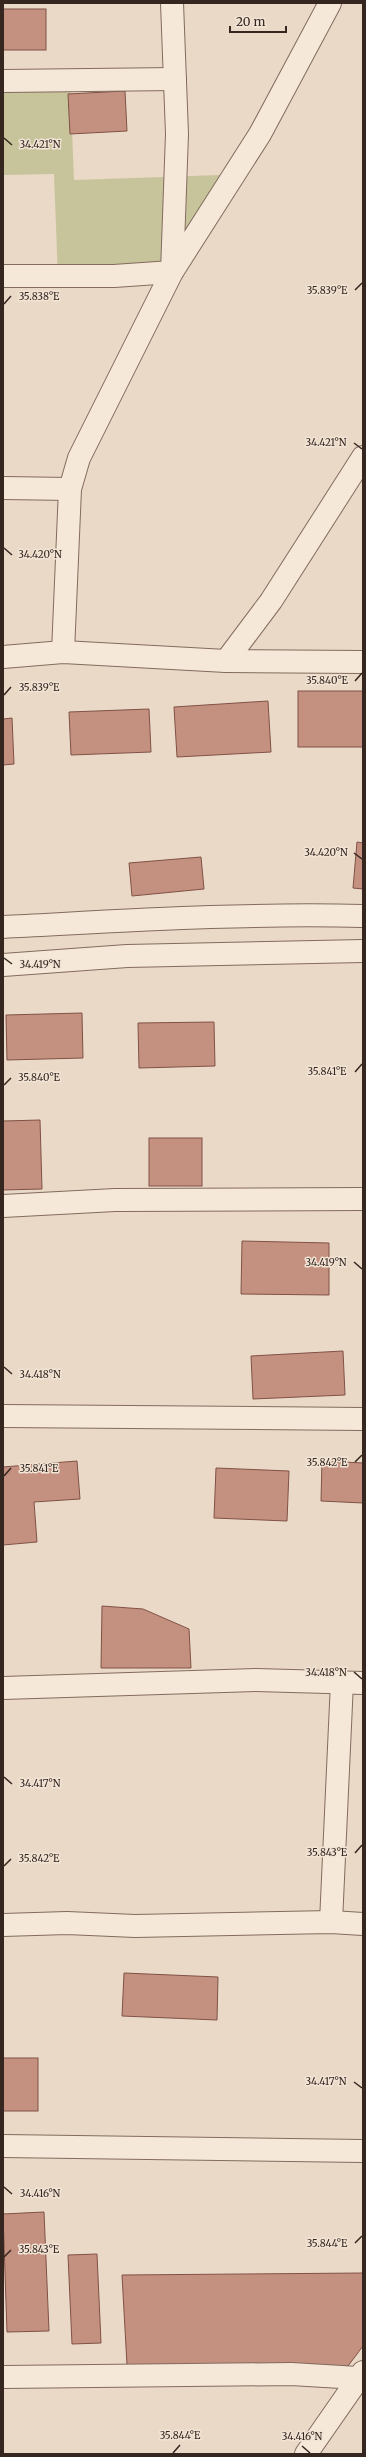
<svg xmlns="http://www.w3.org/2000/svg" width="366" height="2457" viewBox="0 0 366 2457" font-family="Merriweather,serif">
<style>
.green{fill:#c7c49b}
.building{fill:#c49080;stroke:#805246}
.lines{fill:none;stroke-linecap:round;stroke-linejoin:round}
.minor-casing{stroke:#836b5e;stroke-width:24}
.minor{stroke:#f5e8d9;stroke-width:22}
.ticks{fill:none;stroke:#352620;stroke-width:1.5}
.ticks-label{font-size:10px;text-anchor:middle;fill:#352620;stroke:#f2e4d5;stroke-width:3;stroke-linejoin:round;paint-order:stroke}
</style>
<rect width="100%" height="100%" fill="#ead9c6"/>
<path class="green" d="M 70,78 L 74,180 L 220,175 L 167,275 L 58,279 L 54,174 L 3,175 L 3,80 Z"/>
<g class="building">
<rect x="3" y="9" width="43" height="41"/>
<path d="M 125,91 L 127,131 L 70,134 L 68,94 Z"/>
<rect x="298" y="691" width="65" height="56"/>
<path d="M 268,701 L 271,752 L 177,757 L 174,707 Z"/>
<path d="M 149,709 L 151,752 L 71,755 L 69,712 Z"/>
<path d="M 12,718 L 14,764 L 3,765 L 3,719 Z"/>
<path d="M 357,842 L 363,843 L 363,889 L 353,888 Z"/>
<path d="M 201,857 L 204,889 L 132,896 L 129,863 Z"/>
<path d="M 82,1013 L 83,1058 L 7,1060 L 6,1015 Z"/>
<path d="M 214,1022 L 215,1066 L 139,1068 L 138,1023 Z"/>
<path d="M 40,1120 L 42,1189 L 3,1190 L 3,1121 Z"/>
<rect x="149" y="1138" width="53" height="48"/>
<path d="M 242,1241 L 329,1243 L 329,1295 L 241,1294 Z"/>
<path d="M 343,1351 L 345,1395 L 253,1399 L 251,1356 Z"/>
<path d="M 77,1461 L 80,1499 L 34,1502 L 37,1542 L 3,1545 L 3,1467 Z"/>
<path d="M 322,1461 L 363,1463 L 363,1503 L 321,1501 Z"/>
<path d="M 216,1468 L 289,1471 L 287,1521 L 214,1518 Z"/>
<path d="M 102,1606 L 143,1609 L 189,1629 L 191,1668 L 101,1668 Z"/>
<path d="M 124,1973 L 218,1977 L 217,2020 L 122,2016 Z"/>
<rect x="3" y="2058" width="35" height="53"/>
<path d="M 44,2212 L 49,2331 L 7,2332 L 3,2214 Z"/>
<path d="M 97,2254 L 101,2343 L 72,2344 L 68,2255 Z"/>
<path d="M 363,2273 L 363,2346 L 348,2366 L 127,2365 L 122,2275 Z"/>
</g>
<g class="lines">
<defs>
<g id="minor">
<path d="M 3,81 L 175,79"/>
<path d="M 3,276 L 114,276 L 172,272 L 177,134 L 172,3"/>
<path d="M 3,488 L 70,489"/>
<path d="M 63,652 L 70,489 L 79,458 L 172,272 L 260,134 L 330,3"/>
<path d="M 3,657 L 63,652 L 226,661 L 363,662"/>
<path d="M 226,661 L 271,601 L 363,457"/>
<path d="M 3,927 C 123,921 243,913 363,916"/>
<path d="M 3,965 L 127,956 L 363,951"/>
<path d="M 3,1206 L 115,1200 L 363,1199"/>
<path d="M 3,1416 L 363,1419"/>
<path d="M 3,1688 L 256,1680 L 363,1683"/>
<path d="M 331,1922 L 342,1682"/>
<path d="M 3,1925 L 67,1923 L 135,1926 L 331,1922 L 363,1924"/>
<path d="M 3,2146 L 363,2151"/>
<path d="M 3,2377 L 291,2374 L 358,2378"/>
<path d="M 306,2454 L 363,2372"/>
</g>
</defs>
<use href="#minor" class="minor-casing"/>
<use href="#minor" class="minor"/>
</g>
<path class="ticks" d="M 4,138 L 12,145M 355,290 L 362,283M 4,304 L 11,296M 354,443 L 362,449M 4,548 L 12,555M 355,681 L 362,673M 4,695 L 11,687M 354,853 L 362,859M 4,958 L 12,964M 355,1072 L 362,1064M 4,1085 L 11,1078M 354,1262 L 362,1269M 4,1367 L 12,1374M 355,1462 L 362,1455M 4,1476 L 11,1468M 354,1672 L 362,1679M 4,1777 L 12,1784M 355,1853 L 362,1845M 4,1866 L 11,1859M 354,2082 L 362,2088M 4,2187 L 12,2194M 355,2243 L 362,2236M 4,2257 L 11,2250M 302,2446 L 310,2453M 173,2453 L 180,2445"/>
<g class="ticks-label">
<text x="40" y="148">34.421°N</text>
<text x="327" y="294">35.839°E</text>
<text x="39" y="300">35.838°E</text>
<text x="326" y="446">34.421°N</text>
<text x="40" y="558">34.420°N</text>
<text x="327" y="684">35.840°E</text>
<text x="39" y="691">35.839°E</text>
<text x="326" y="856">34.420°N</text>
<text x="40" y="968">34.419°N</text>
<text x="327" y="1075">35.841°E</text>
<text x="39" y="1081">35.840°E</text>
<text x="326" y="1266">34.419°N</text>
<text x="40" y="1378">34.418°N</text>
<text x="327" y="1466">35.842°E</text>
<text x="39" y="1472">35.841°E</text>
<text x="326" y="1676">34.418°N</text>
<text x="40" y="1787">34.417°N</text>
<text x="327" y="1856">35.843°E</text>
<text x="39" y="1862">35.842°E</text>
<text x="326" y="2085">34.417°N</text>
<text x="40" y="2197">34.416°N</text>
<text x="327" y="2247">35.844°E</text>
<text x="39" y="2253">35.843°E</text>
<text x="180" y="2439">35.844°E</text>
<text x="302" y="2440">34.416°N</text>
</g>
<rect width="366" height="2457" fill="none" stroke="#352620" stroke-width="8"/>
<path d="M230 26v6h56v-6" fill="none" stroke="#352620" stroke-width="2"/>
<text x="236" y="26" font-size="12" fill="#352620" stroke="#f2e4d5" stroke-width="3" paint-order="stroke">20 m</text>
</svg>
